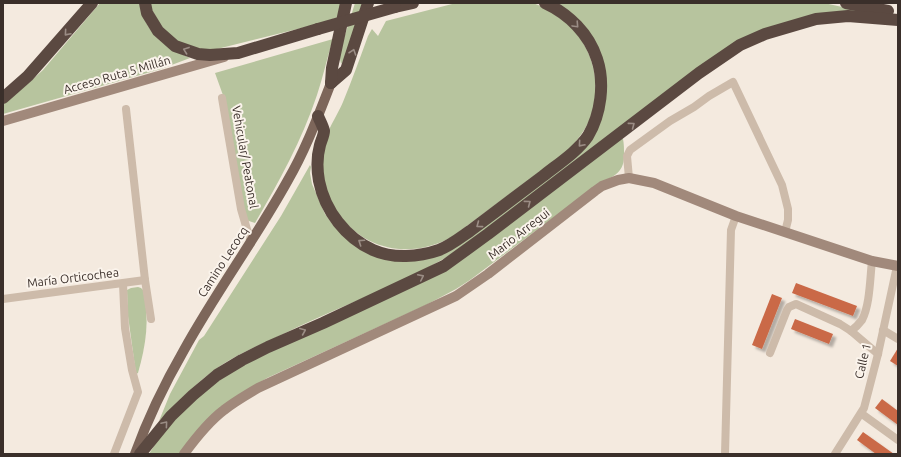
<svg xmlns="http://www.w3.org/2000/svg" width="901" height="457" viewBox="0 0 901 457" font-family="Ubuntu,sans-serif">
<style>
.green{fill:#b7c49e}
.building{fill:#ca6947;filter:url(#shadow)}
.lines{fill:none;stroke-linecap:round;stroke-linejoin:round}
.street{stroke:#cdbbaa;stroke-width:8}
.secondary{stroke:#a1897b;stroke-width:10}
.primary{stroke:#7d665a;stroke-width:10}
.highway{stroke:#5b4941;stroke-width:12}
.highway-bridge{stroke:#5b4941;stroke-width:12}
.oneway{stroke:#9b8d85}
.labels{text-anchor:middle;stroke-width:4;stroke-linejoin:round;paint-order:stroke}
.street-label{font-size:12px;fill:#3a2f2a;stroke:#fbf4ec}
</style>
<defs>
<filter id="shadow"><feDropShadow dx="3.5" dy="3.5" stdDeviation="1" flood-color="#0004"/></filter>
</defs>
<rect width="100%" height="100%" fill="#f4eadf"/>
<g class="green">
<path d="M 100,3 L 139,3 C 147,34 161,45 190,58 L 161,69 L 3,114 L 3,104 L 31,81 L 43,70 Z"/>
<path d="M 148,3 L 343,3 L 341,16 L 322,23 L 209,51 L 183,45 L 165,33 Z"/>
<path d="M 355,3 L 362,3 L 348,54 L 341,64 L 339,54 Z"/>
<path d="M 456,3 C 473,3 490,3 507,3 C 515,3 524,2 532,3 C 541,5 553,13 561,19 C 591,40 603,81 591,116 C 587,128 578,139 570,149 L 452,237 C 426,251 397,254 370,241 C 332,222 314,178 326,138 C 330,125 338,114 343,102 C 352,80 360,58 368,36 L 372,29 L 378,36 L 386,21 Z"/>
<path d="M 554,3 L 824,3 L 856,10 L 854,13 L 766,30 L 447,257 C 393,288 333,309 277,337 C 257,346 238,354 220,366 C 197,382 178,401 159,421 L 170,394 L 199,340 L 204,336 L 281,216 L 310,165 L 311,167 L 310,173 L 312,184 L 325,214 L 333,225 L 357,247 L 433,258 L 591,137 L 603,66 Z"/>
<path d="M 333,39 C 327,58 323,77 317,95 C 302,140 279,182 255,223 L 246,220 L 224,98 L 215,73 Z"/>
<path d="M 621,138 L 623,139 C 624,144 624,149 624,154 C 625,174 611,177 597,185 L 470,280 L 456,289 L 426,305 L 267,378 C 236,397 201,426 179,454 L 149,454 L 159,438 L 171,423 L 200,393 L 250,360 L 416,285 Z"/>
<path d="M 138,287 L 141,288 L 143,290 C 150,319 146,345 138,373 L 136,374 L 128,316 L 127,290 L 131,288 Z"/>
</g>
<g class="building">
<path d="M 796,283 L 857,306 L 853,316 L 792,293 Z"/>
<path d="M 772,294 L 782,298 L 762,349 L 752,345 Z"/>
<path d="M 795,319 L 833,334 L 829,344 L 791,329 Z"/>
<path d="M 898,348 L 898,366 L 890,361 Z"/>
<path d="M 882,399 L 898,411 L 898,425 L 875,408 Z"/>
<path d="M 863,432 L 894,454 L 876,454 L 857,440 Z"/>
</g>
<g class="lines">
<g class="street">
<path d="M 222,98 L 241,209 L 251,243"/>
<path d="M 126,109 L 145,280 L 151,319"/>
<path d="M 629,178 L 627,156 L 630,150 L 670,121 L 694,107 L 709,96 L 733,82 L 782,185 L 788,209 L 788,220 L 785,232"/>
<path d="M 3,299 L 145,280"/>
<path d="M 883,330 L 898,339"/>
<path d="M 851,331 C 855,328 859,324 862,320 C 870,305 870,278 872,261"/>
<path d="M 770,353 L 787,310 L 789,307 L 796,304 L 840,324 L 851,331 L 878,354"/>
<path d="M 862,414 L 898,440"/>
<path d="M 114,454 L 138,392 L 132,370 L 125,328 L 123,284"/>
<path d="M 725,454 L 731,230 L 736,216"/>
<path d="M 835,454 L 864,408 L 878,354 L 897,266"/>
</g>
<g class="secondary">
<path d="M 3,121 L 224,57"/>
<path d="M 184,454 C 195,439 208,422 224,410 C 234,402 246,395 258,388 L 456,296 L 488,274 L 595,191 L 602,186 L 618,180 L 629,178 L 654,183 L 736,216 L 872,261 L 898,266"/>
</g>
<path class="primary" d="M 135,454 C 148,418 165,383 184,350 C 216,292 256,238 288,180 C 306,149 318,116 331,83"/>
<g class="highway">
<path d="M 145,3 L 147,13 L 158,31 L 175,46 L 198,54 L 210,55 L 238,53 L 318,29"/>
<path d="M 846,3 L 888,11"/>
<path d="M 395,7 L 413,3"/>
<path d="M 331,83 L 346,70 L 368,3"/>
<path d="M 331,83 L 332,68 L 346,3"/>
<path d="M 3,98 L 28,76 L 92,3"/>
<path d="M 318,116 C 320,121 323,126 324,131 C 324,135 321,141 320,145 C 317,156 317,170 319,181 C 325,211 346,238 373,250 C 393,259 419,257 439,250 C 450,246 460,238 470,231 C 494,213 518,195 543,176 C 558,164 577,152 588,136 C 601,114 605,83 597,59 C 589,34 569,14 545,3"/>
<path d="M 140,454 L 171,416 L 193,395 L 217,375 L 242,360 L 268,347 L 323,323 L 444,266 L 488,234 L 699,73 L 740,45 L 765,34 L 816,19 L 848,16 L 898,20"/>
</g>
<path class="highway-bridge" d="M 318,29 L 395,7"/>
</g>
<defs><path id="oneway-chevron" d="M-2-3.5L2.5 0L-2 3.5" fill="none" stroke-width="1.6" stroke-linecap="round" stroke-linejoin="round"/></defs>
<g class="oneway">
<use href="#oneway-chevron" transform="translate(576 25) rotate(47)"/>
<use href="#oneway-chevron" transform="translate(67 33) rotate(131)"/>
<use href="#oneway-chevron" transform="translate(186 50) rotate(-160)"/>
<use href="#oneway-chevron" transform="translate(353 52) rotate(-71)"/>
<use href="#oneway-chevron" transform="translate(632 125) rotate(-37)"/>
<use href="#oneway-chevron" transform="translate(581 144) rotate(131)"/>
<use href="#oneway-chevron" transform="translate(528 203) rotate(-37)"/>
<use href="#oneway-chevron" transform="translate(479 225) rotate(143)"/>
<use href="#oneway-chevron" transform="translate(361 242) rotate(-146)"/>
<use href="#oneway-chevron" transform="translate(421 277) rotate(-26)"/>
<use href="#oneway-chevron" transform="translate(303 331) rotate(-23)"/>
<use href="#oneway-chevron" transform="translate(165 424) rotate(-50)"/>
</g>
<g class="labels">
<g class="street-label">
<text transform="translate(117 75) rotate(-16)" y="4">Acceso Ruta 5 Millán</text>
<text transform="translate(245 157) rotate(80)" y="4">Vehicular/ Peatonal</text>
<text transform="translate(519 234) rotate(-38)" y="4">Mario Arregui</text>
<text transform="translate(223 262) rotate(-57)" y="4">Camino Lecocq</text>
<text transform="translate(73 278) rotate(-7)" y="4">María Orticochea</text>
<text transform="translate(863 361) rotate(-77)" y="4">Calle 1</text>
</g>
</g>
<rect width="901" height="457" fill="none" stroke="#3a2f2a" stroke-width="8"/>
</svg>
